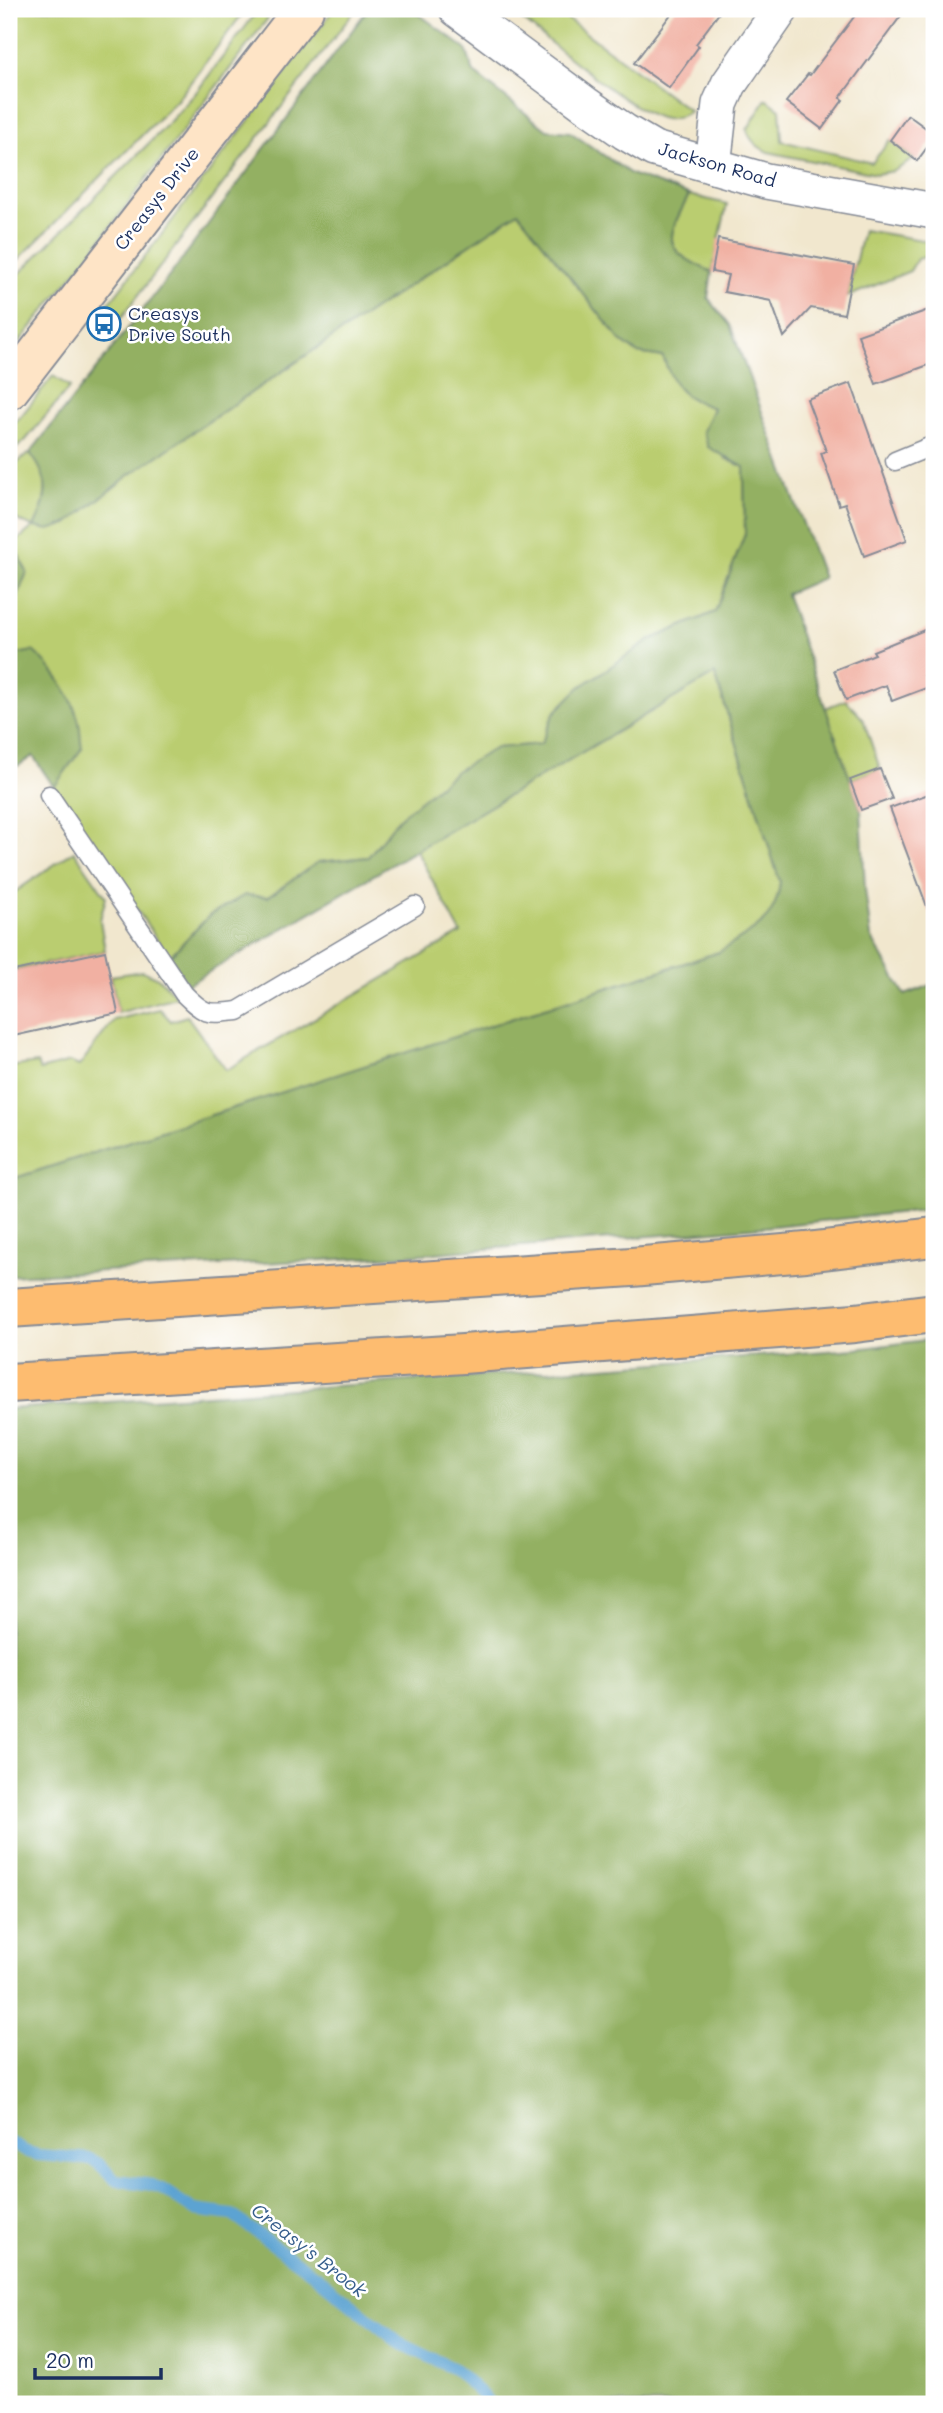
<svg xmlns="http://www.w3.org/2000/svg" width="943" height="2413" viewBox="0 0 943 2413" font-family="Mali,sans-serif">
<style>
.green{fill:#bacd70;stroke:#6a7e67;stroke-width:2}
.forest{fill:#93b062;stroke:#577060;stroke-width:2}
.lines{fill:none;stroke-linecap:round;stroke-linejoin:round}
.stream{stroke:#5ba3d2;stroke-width:12}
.building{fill:#f1b0a2}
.lane-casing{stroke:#868b96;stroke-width:21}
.street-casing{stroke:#868b96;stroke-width:38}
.secondary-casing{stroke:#868b96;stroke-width:42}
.highway-casing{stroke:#868b96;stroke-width:42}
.lane{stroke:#fff;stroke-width:18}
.street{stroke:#fff;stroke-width:35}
.secondary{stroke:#fee4c6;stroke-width:38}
.highway{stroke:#fdbc70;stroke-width:38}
.labels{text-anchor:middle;stroke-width:5;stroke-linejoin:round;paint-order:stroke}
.street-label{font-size:18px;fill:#1b2f5e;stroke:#fff}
.poi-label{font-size:18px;fill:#1b2f5e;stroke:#fff;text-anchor:start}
.water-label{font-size:19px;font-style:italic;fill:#355d8c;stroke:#fff}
</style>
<rect width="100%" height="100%" fill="#fff"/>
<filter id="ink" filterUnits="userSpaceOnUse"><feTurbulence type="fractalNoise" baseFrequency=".0143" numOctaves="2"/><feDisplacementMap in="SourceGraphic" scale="14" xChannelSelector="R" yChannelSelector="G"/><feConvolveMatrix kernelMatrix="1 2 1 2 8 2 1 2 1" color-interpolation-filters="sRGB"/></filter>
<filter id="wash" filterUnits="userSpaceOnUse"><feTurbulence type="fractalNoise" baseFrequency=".00686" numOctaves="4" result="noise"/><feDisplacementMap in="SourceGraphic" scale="28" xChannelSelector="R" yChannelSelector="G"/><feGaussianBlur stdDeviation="1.57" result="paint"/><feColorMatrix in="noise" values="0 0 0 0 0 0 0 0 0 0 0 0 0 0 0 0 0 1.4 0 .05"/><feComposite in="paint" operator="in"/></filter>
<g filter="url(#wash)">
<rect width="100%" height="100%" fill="#f1e7ce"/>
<g class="green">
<path d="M 9,9 L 246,9 L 177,100 L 9,269 Z"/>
<path d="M 259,9 L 275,9 L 86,259 L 9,355 L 9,284 L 164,128 L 194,95 Z"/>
<path d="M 334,9 L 356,9 L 118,322 L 103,311 Z"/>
<path d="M 509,9 L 554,9 L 690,111 C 683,116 675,120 665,119 C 633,115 539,32 509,9 Z"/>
<path d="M 766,99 L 780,109 L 782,141 L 872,163 L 890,140 L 914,159 L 894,171 L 876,174 L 768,152 C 757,147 750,141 747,130 Z"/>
<path d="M 689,195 L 727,204 L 712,272 C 661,249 665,241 689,195 Z"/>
<path d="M 518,212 L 621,341 L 637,353 L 663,357 C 675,389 681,397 714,408 L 703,431 L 726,459 L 744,467 L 745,534 L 715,612 L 652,639 L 554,713 L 541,744 L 496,748 L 399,818 L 368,857 L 318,862 L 268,897 L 245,895 L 210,915 L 169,957 L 54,787 L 82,748 L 10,666 L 9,673 L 9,609 L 17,597 L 27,572 L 13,544 L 33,527 L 17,520 L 9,507 L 9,469 L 30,453 C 47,474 49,486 41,512 L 67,524 L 128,476 Z"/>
<path d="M 863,230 L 934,242 L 934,255 L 917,259 L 910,271 L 847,297 Z"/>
<path d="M 53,376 L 70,387 L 25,441 L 9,454 L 9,428 L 21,416 Z"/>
<path d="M 715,674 L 780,882 C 776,924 751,931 719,952 L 9,1180 L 9,1067 L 37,1063 L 40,1070 L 70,1062 L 79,1066 L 114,1020 L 160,1009 L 171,1021 L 187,1016 L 226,1070 L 461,933 L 416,850 Z"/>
<path d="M 846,700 L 863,719 L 880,769 L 850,780 L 825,708 Z"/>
<path d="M 74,851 L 106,897 L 100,920 L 105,951 L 15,970 L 9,955 L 9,896 Z"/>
<path d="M 142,971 C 159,976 166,984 176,997 L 118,1013 L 111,976 Z"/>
</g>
<g class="forest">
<path d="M 368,9 L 412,9 L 466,49 L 474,73 L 547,130 L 570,132 L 631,174 L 689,195 C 665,241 661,249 712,272 L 708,298 L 730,325 L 823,578 L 786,594 L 861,810 L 865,889 L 871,937 L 905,995 L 934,984 L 934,1209 L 764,1227 L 398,1256 L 9,1276 L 9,1180 L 719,952 C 751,931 776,924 780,882 L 715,674 L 187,985 L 169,957 L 210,915 L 245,895 L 268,897 L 318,862 L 368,857 L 399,818 L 456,771 L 496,748 L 541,744 L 554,713 L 580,687 L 652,639 L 715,612 L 745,534 L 744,467 L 708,447 L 703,431 L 713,408 C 681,397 674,388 663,357 L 637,353 L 621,341 L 518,212 L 128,476 L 67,524 L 49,530 L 34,527 C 49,497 51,480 30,453 L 174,270 Z"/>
<path d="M 13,544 L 27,572 L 17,597 L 9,609 L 9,547 Z"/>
<path d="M 33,651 C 52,667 69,690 77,715 C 81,725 80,738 82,748 L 54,787 L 33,756 L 18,766 L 9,764 L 10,666 L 17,654 Z"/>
<path d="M 934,1339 L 934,2404 L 9,2404 L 9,1409 L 856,1349 Z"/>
</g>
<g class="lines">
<path class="stream" d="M 9,2142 L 24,2151 L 38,2155 L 90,2159 L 98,2163 L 116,2180 L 152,2185 L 162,2189 L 194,2210 L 232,2215 L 315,2275 L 398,2342 L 456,2370 L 491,2404"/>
</g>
<g id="blocks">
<g class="building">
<path d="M 675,9 L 722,9 L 696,44 L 699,46 L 669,88 L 634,63 Z"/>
<path d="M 860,9 L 906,9 L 840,98 L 843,100 L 822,129 L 786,102 L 808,74 L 810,75 Z"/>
<path d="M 908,115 L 934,134 L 934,138 L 917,161 L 890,140 Z"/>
<path d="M 718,239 L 854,265 L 844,314 L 811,308 L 784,337 L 771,301 L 724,292 L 728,275 L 712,272 Z"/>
<path d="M 934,308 L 934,363 L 876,384 L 858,335 Z"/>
<path d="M 851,383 L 907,540 L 864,556 L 845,503 L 839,505 L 821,453 L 826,451 L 807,399 Z"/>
<path d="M 934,626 L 934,669 L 924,674 L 929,687 L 892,701 L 886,685 L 846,700 L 834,670 L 875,654 L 873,651 Z"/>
<path d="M 880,769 L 892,799 L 861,810 L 850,780 Z"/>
<path d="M 934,792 L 934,916 L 931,917 L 890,808 Z"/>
<path d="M 105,951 L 118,1013 L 9,1037 L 9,972 Z"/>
</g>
</g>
</g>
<g filter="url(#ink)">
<use href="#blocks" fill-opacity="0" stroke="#868b96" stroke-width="2"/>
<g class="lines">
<defs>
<g id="lane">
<path d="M 895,461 L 934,445"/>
<path d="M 49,795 L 184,994 C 206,1016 208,1014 238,1011 L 415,906"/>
</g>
<g id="street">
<path d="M 457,9 L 585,104 L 625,132 L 654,149 L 766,181 L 934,211"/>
<path d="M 713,166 L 720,104 L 729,84 L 781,9"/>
</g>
<path id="secondary" d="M 9,390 L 304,9"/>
<g id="highway">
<path d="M 9,1308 L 632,1267 L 806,1252 L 934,1237"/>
<path d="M 9,1383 L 463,1354 L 855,1323 L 934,1313"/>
</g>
</defs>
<use href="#lane" class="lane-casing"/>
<use href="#street" class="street-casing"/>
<use href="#secondary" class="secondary-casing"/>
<use href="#highway" class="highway-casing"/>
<use href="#lane" class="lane"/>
<use href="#street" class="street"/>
<use href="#secondary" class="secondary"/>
<use href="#highway" class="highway"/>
</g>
</g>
<defs>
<symbol id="bus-ring" viewBox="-11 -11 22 22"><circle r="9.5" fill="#fff" stroke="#1f6fb2" stroke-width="1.5"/><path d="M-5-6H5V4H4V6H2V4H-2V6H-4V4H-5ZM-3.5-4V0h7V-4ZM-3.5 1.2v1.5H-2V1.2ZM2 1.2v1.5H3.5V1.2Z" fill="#1f6fb2"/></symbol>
</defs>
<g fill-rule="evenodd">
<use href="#bus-ring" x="85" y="305" width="38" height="38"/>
</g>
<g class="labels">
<g class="street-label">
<text transform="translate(717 165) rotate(16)" y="6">Jackson Road</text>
<text transform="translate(157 199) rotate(-52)" y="6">Creasys Drive</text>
</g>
<g class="poi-label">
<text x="128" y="320">Creasys<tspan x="128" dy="21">Drive South</tspan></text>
</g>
<g class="water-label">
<text transform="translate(309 2250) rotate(38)" y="7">Creasy's Brook</text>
</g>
</g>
<rect width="943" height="2413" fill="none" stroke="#fff" stroke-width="35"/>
<path d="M35 2368v10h126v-10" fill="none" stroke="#1b2f5e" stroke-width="3.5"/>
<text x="46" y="2368" font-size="21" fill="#1b2f5e" stroke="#ffffff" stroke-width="5" paint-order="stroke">20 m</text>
</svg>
